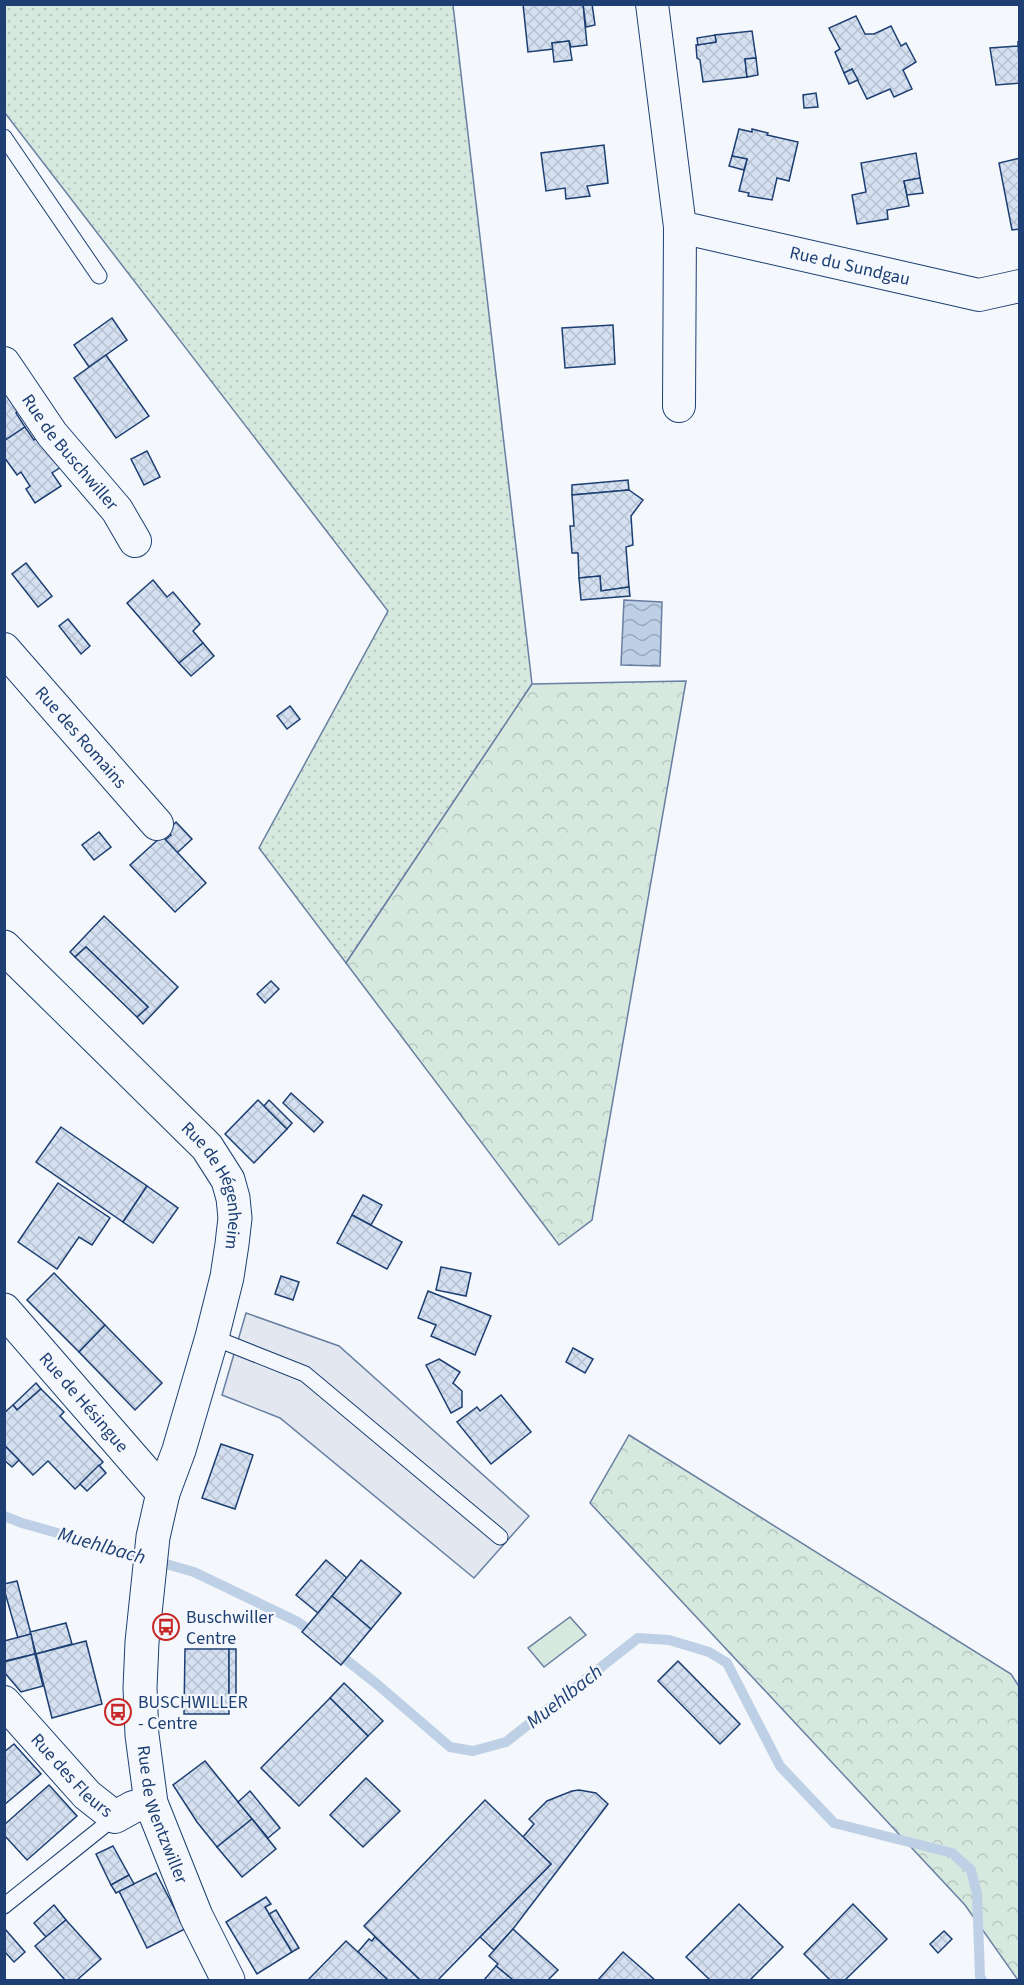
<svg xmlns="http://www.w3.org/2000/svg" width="1024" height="1985" viewBox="0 0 1024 1985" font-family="'Source Sans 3',sans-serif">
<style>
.grass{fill:url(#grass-dots);stroke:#687fa3;stroke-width:1.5}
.forest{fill:url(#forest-crowns);stroke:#687fa3;stroke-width:1.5}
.garden{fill:#d7e8df;stroke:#687fa3;stroke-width:1.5}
.parking{fill:#e3e8f0;stroke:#687fa3;stroke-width:1.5}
.water{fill:url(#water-waves);stroke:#687fa3;stroke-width:1.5}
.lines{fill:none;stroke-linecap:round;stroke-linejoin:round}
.stream{stroke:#bed0e5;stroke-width:10}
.building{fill:url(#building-cross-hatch);stroke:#1d3f73;stroke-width:1.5}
.service-casing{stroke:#1d3f73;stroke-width:17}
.minor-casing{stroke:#1d3f73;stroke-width:34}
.tertiary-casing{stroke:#1d3f73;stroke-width:35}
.service{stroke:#f4f7fb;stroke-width:15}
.minor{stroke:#f4f7fb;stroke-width:32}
.tertiary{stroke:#f4f7fb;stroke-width:33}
.labels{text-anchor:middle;stroke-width:4.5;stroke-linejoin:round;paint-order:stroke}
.street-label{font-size:18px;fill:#1d3f73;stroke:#f4f7fb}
.poi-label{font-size:18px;fill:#1d3f73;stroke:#f4f7fb;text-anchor:start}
.water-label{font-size:20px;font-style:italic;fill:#1d3f73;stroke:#f4f7fb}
</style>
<defs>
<pattern id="grass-dots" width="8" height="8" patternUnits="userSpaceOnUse" patternTransform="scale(1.5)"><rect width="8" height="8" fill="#d7e8df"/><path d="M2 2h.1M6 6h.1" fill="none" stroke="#b8c8c3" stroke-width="1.8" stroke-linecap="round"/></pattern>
<pattern id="forest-crowns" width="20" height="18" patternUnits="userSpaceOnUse" patternTransform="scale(1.5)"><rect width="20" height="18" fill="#d7e8df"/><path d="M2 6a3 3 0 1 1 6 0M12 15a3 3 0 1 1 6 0" fill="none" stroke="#b8c8c3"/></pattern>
<pattern id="water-waves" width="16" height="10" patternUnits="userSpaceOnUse" patternTransform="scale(1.5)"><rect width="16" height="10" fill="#bed0e5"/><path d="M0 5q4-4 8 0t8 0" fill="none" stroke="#9aaabe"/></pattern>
<pattern id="building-cross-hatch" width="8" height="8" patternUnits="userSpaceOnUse" patternTransform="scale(1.5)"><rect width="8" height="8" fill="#d5e0f0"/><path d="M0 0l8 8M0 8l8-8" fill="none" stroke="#b6c1d1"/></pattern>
</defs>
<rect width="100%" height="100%" fill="#f4f7fb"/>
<path class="grass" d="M 5,5 L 453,5 L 532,684 L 346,963 L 259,848 L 388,611 L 5,113 Z"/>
<g class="forest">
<path d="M 686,681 L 592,1220 L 559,1245 L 346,963 L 532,684 Z"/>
<path d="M 629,1435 L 1011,1674 L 1020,1688 L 1019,1980 L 1018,1980 L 965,1905 L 590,1503 Z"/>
</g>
<path class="garden" d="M 570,1617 L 586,1635 L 544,1667 L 528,1648 Z"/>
<path class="parking" d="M 246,1313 L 339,1346 L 529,1516 L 474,1578 L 280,1418 L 222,1395 Z"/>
<path class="water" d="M 624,600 L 662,602 L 660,666 L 621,665 Z"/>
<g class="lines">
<g class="stream">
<path d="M 4,1516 L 22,1523 L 194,1572 L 298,1622 L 316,1635"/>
<path d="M 335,1651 L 378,1685 L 450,1747 L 473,1751 L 506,1742 L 638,1638 L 669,1640 L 709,1652 L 727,1663 L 780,1766 L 834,1823 L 952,1853 L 971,1870 L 977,1894 L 980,1977 L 982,1980"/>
</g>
</g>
<g class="building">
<path d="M 523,4 L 583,4 L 587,45 L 571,47 L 569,41 L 552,43 L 553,49 L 528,52 Z"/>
<path d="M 583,4 L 592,4 L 595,25 L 586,27 Z"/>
<path d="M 856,16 L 865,34 L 874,34 L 891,26 L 901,46 L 906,43 L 916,62 L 903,70 L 912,89 L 894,97 L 890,89 L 867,99 L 852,69 L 844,73 L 835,52 L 840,49 L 829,28 Z"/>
<path d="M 752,31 L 756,58 L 745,59 L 747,77 L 703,82 L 700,60 L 697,58 L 696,45 L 716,42 L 715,35 Z"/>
<path d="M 715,35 L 716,42 L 698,45 L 697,38 Z"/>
<path d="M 569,41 L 572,60 L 554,62 L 552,43 Z"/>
<path d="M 1018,41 L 1020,83 L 996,85 L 990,48 L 1018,46 Z"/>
<path d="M 756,58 L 758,75 L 747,77 L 745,59 Z"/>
<path d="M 852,69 L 858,80 L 849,84 L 844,73 Z"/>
<path d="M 816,93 L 818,107 L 804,108 L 803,95 Z"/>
<path d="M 739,129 L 752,132 L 752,129 L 768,133 L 767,135 L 798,142 L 789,181 L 777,178 L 772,200 L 748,196 L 749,193 L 739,191 L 747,159 L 732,156 Z"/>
<path d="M 604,145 L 608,183 L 587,186 L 590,196 L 566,199 L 565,188 L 546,191 L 541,153 Z"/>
<path d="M 916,153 L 920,178 L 904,181 L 909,206 L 887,210 L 888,219 L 857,224 L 852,195 L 866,192 L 861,163 Z"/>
<path d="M 732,156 L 747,159 L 744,170 L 729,166 Z"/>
<path d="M 1020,158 L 1020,229 L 1012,230 L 999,163 Z"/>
<path d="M 920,178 L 923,193 L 907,195 L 904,181 Z"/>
<path d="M 112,318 L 127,340 L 89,367 L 74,345 Z"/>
<path d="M 613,325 L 615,364 L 565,368 L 562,328 Z"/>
<path d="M 106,355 L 149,416 L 116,438 L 74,378 Z"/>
<path d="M 4,381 L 22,408 L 16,413 L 25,427 L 4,441 Z"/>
<path d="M 25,427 L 34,440 L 41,436 L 61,467 L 52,473 L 61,486 L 35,503 L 26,489 L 30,486 L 21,472 L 17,475 L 4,457 L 4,441 Z"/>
<path d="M 147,451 L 160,477 L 144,485 L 131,459 Z"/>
<path d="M 628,480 L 629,490 L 572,495 L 572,485 Z"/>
<path d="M 629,490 L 643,500 L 631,516 L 633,545 L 626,547 L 629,587 L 601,591 L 600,576 L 579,578 L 578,553 L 572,553 L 570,526 L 574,526 L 572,495 Z"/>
<path d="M 26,563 L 52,596 L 38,607 L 12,574 Z"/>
<path d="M 600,576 L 601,591 L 629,587 L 630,596 L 581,600 L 579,578 Z"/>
<path d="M 153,580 L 167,597 L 173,592 L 200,624 L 193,631 L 203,643 L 179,663 L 127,603 Z"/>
<path d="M 68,619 L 90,646 L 81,654 L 59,626 Z"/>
<path d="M 203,643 L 214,656 L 191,676 L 179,663 Z"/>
<path d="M 290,706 L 300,719 L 287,729 L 277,716 Z"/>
<path d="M 176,822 L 192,839 L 177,853 L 165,840 L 171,835 L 167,831 Z"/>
<path d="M 99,832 L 111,847 L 94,860 L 82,845 Z"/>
<path d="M 162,836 L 206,883 L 175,912 L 130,865 Z"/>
<path d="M 104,916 L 178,987 L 143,1024 L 137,1017 L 148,1007 L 86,947 L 75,957 L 70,952 Z"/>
<path d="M 86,947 L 148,1007 L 137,1017 L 75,957 Z"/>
<path d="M 271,981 L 279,989 L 265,1003 L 257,994 Z"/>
<path d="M 291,1093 L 323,1122 L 314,1132 L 283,1103 Z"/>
<path d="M 258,1100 L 287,1129 L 254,1163 L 225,1134 Z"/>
<path d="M 269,1100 L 292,1123 L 287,1129 L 264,1106 Z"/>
<path d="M 61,1127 L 147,1186 L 123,1222 L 36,1162 Z"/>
<path d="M 58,1183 L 110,1218 L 92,1245 L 79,1237 L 57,1269 L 18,1242 Z"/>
<path d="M 147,1186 L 178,1208 L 153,1243 L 123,1222 Z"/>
<path d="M 363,1195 L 382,1205 L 371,1225 L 352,1215 Z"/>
<path d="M 352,1215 L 402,1242 L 387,1269 L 337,1243 Z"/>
<path d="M 441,1267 L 471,1273 L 466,1296 L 436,1290 Z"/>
<path d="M 54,1273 L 105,1325 L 79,1352 L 27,1300 Z"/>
<path d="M 281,1276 L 299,1282 L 293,1300 L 275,1294 Z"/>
<path d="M 428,1291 L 491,1316 L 475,1355 L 431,1336 L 436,1325 L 418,1318 Z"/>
<path d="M 105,1325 L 162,1383 L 135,1410 L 79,1352 Z"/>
<path d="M 573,1348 L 593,1359 L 585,1373 L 566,1362 Z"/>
<path d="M 439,1359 L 460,1372 L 453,1383 L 462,1391 L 462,1407 L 451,1413 L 426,1365 Z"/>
<path d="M 36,1383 L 41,1389 L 17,1410 L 13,1405 Z"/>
<path d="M 41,1389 L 64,1412 L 60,1416 L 103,1462 L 75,1489 L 48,1461 L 33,1475 L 4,1445 L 4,1413 L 13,1405 L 17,1410 Z"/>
<path d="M 501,1395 L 531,1432 L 491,1464 L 457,1422 L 477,1407 L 480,1411 Z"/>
<path d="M 221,1444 L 253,1455 L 235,1509 L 202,1498 Z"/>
<path d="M 4,1445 L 19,1460 L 12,1467 L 4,1460 Z"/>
<path d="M 99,1465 L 106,1473 L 87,1491 L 80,1484 Z"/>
<path d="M 326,1560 L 347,1578 L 318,1613 L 296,1595 Z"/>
<path d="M 361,1560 L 401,1593 L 371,1629 L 332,1596 Z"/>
<path d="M 17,1581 L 31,1634 L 18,1638 L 4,1589 L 4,1584 Z"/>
<path d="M 332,1596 L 371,1629 L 341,1665 L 302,1632 Z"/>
<path d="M 66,1623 L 72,1644 L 36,1654 L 30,1632 Z"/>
<path d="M 31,1634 L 35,1654 L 5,1661 L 4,1641 Z"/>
<path d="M 86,1641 L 102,1704 L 52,1718 L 36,1654 Z"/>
<path d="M 185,1649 L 229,1649 L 229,1714 L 184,1714 Z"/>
<rect x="229" y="1649" width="7" height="54"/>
<path d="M 35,1654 L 43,1686 L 21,1692 L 4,1672 L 4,1662 Z"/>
<path d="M 678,1661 L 740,1724 L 720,1744 L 658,1681 Z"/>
<path d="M 344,1683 L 383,1721 L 368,1736 L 330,1698 Z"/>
<path d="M 330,1698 L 368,1736 L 299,1806 L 261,1768 Z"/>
<path d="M 14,1744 L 41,1774 L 4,1805 L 4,1752 Z"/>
<path d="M 205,1761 L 252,1819 L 217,1847 L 197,1822 L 173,1785 Z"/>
<path d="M 366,1778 L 400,1811 L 363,1847 L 330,1815 Z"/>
<path d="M 49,1785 L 77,1816 L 27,1860 L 4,1835 L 4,1825 Z"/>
<path d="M 579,1790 L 596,1793 L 608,1804 L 513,1929 L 494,1950 L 480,1937 L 551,1864 L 523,1837 L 534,1824 L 529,1819 L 547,1801 L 572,1791 Z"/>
<path d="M 250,1791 L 280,1828 L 268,1838 L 238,1802 Z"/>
<path d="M 485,1800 L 551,1864 L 438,1980 L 420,1980 L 364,1926 Z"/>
<path d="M 252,1819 L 276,1849 L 242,1877 L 217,1847 Z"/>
<path d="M 113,1846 L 129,1875 L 111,1885 L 96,1854 Z"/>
<path d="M 156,1873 L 185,1929 L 147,1948 L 119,1891 Z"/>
<path d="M 129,1875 L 134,1884 L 116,1893 L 111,1885 Z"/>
<path d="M 266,1897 L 271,1904 L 265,1907 L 292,1952 L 257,1974 L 226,1922 Z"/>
<path d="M 739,1904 L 783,1947 L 750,1980 L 710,1980 L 686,1957 Z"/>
<path d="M 853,1904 L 887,1939 L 845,1980 L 830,1980 L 804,1954 Z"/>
<path d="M 54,1905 L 66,1920 L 46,1937 L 34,1923 Z"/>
<path d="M 276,1910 L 299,1948 L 292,1952 L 269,1914 Z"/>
<path d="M 66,1920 L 101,1959 L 77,1980 L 65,1980 L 35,1946 Z"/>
<path d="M 5,1929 L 25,1952 L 14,1962 L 4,1951 Z"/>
<path d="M 513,1929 L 558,1970 L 548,1980 L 513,1980 L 496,1966 L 498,1964 L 489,1956 Z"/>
<path d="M 944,1931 L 952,1939 L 938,1953 L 930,1944 Z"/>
<path d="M 375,1937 L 420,1980 L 388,1980 L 358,1952 L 369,1939 L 372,1941 Z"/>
<path d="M 346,1941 L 358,1952 L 388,1980 L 308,1980 Z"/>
<path d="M 623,1952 L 655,1980 L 598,1980 Z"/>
<path d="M 496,1966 L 513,1980 L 484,1980 Z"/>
</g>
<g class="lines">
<defs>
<g id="service">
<path d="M 4,137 L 99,276"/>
<path d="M 212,1337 L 305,1374 L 500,1537"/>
<path d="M 4,1906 L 115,1817"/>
</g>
<g id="minor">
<path id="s1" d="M 652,4 L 680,227 L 979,295 L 1020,286"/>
<path id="s2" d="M 4,363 L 52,434 L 117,510 L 135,541"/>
<path d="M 679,406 L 680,227"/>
<path id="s3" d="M 4,649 L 157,824"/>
<path id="s4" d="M 4,1702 L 87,1795 L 115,1817 L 133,1807 L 151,1803"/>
</g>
<g id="tertiary">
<path id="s5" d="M 4,947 L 207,1147 L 228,1180 L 233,1198 L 235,1218 L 232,1244 L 227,1277 L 212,1337 L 179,1450 L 163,1493 L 153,1537 L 142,1642 L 140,1688 L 142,1735 L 151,1803 L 196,1916 L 228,1980"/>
<path id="s6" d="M 4,1310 L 163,1493"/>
</g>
</defs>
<use href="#service" class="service-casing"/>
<use href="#minor" class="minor-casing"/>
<use href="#tertiary" class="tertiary-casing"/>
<use href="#service" class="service"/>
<use href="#minor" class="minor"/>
<use href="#tertiary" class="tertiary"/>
</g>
<defs>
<symbol id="bus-ring" viewBox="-11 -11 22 22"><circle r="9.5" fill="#f4f7fb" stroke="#c62828" stroke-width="1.5"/><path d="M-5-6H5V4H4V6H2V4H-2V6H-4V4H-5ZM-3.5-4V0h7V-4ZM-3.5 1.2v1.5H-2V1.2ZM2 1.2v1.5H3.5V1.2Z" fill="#c62828"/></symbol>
</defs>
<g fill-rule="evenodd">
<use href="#bus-ring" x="151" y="1612" width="30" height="30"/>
<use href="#bus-ring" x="103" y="1697" width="30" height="30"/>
</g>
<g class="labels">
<g class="street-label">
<text dy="6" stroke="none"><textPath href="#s1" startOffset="399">Rue du Sundgau</textPath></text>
<text dy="6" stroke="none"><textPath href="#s2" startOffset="111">Rue de Buschwiller</textPath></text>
<text dy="6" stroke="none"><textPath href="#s3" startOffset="117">Rue des Romains</textPath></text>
<text dy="6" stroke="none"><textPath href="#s5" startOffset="324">Rue de Hégenheim</textPath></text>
<text dy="6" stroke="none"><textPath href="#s6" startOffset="122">Rue de Hésingue</textPath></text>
<text dy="6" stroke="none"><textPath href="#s4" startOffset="100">Rue des Fleurs</textPath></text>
<text dy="6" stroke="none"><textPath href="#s5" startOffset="974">Rue de Wentzwiller</textPath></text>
</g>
<g class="poi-label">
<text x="186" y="1623">Buschwiller<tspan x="186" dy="21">Centre</tspan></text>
<text x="138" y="1708">BUSCHWILLER<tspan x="138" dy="21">- Centre</tspan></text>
</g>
<g class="water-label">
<text transform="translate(102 1545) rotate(16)" y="7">Muehlbach</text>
<text transform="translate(564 1696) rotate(-38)" y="7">Muehlbach</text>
</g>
</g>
<rect width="1024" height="1985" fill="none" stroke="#1d3f73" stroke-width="12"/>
</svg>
